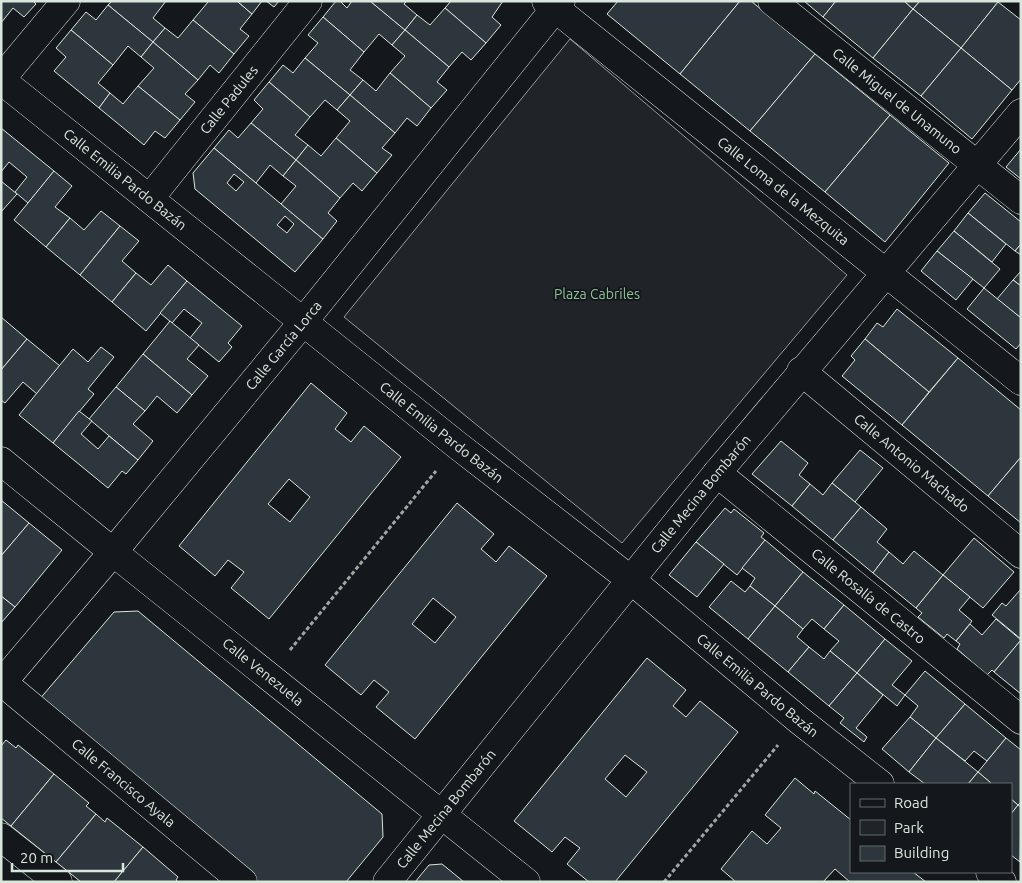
<svg xmlns="http://www.w3.org/2000/svg" width="1022" height="883" viewBox="0 0 1022 883" font-family="Ubuntu,sans-serif">
<style>
.green{fill:#202428;stroke:#939e99}
.building{fill:#2c363c;stroke:#d8e6dc;fill-rule:evenodd}
.lines{fill:none;stroke-linecap:round;stroke-linejoin:round}
.minor-casing{stroke:#d8e6dc;stroke-width:29}
.tertiary-casing{stroke:#d8e6dc;stroke-width:29}
.path{stroke:#9da8a2;stroke-width:3;stroke-dasharray:4 2.5;stroke-linecap:butt}
.minor{stroke:#14181c;stroke-width:28}
.tertiary{stroke:#14181c;stroke-width:28}
.labels{text-anchor:middle;stroke-width:4;stroke-linejoin:round;paint-order:stroke}
.street-label{font-size:14px;fill:#d8e6dc;stroke:#14181c}
.park-label{font-size:14px;fill:#8ac095;stroke:#14181c}
</style>
<rect width="100%" height="100%" fill="#14181c"/>
<path class="green" d="M 570,39 L 847,275 L 622,543 L 344,317 Z"/>
<g class="building">
<path d="M 1,1 L 33,1 L 36,4 L 24,17 L 13,8 L 1,23 Z"/>
<path d="M 112,1 L 166,1 L 153,18 L 165,28 L 153,42 L 108,5 Z"/>
<path d="M 207,1 L 237,1 L 252,14 L 240,29 L 249,36 L 234,54 L 193,20 L 208,2 Z"/>
<path d="M 237,1 L 262,1 L 252,14 Z"/>
<path d="M 266,1 L 279,1 L 274,7 Z"/>
<path d="M 336,1 L 340,1 L 347,8 L 352,1 L 370,1 L 405,30 L 392,45 L 379,34 L 364,52 L 323,17 Z"/>
<path d="M 370,1 L 407,1 L 404,4 L 417,15 L 405,30 Z"/>
<path d="M 451,1 L 503,1 L 492,17 L 501,25 L 486,43 L 445,8 Z"/>
<path d="M 618,1 L 740,1 L 680,74 L 607,14 Z"/>
<path d="M 740,1 L 751,1 L 815,54 L 750,131 L 680,74 Z"/>
<path d="M 804,1 L 836,1 L 823,17 Z"/>
<path d="M 836,1 L 904,1 L 913,9 L 873,58 L 823,17 Z"/>
<path d="M 904,1 L 920,1 L 913,9 Z"/>
<path d="M 920,1 L 998,1 L 998,2 L 961,48 L 913,9 Z"/>
<path d="M 998,2 L 1021,20 L 1021,79 L 1012,90 L 961,48 Z"/>
<path d="M 108,5 L 153,42 L 141,57 L 128,46 L 113,65 L 71,30 L 86,12 L 96,20 Z"/>
<path d="M 445,8 L 486,43 L 471,60 L 462,52 L 449,67 L 405,30 L 417,15 L 430,25 Z"/>
<path d="M 913,9 L 961,48 L 921,96 L 873,58 Z"/>
<path d="M 323,17 L 364,52 L 350,70 L 363,80 L 350,95 L 305,58 L 318,43 L 308,35 Z"/>
<path d="M 193,20 L 234,54 L 219,73 L 210,65 L 198,80 L 153,42 L 165,28 L 178,38 Z"/>
<path d="M 71,30 L 113,65 L 98,83 L 110,93 L 99,108 L 54,71 L 66,57 L 56,48 Z"/>
<path d="M 405,30 L 449,67 L 437,82 L 447,90 L 431,108 L 390,73 L 405,56 L 392,45 Z"/>
<path d="M 153,42 L 198,80 L 185,94 L 195,102 L 180,120 L 138,86 L 154,68 L 141,57 Z"/>
<path d="M 961,48 L 1012,90 L 972,139 L 921,96 Z"/>
<path d="M 815,54 L 890,115 L 825,192 L 750,131 Z"/>
<path d="M 305,58 L 350,95 L 337,110 L 325,100 L 310,117 L 269,82 L 283,65 L 293,73 Z"/>
<path d="M 390,73 L 431,108 L 417,126 L 407,118 L 395,133 L 350,95 L 363,80 L 376,91 Z"/>
<path d="M 269,82 L 310,117 L 295,135 L 308,145 L 296,160 L 251,123 L 263,109 L 254,100 Z"/>
<path d="M 138,86 L 180,120 L 165,138 L 155,131 L 144,145 L 99,108 L 110,93 L 123,104 Z"/>
<path d="M 350,95 L 395,133 L 382,148 L 392,155 L 377,173 L 336,138 L 350,121 L 337,110 Z"/>
<path d="M 890,115 L 949,163 L 885,242 L 825,192 Z"/>
<path d="M 251,123 L 296,160 L 283,176 L 270,165 L 256,183 L 214,148 L 229,130 L 238,138 Z"/>
<path d="M 1,128 L 54,171 L 28,203 L 15,192 L 27,177 L 9,162 L 1,172 Z"/>
<path d="M 336,138 L 377,173 L 362,191 L 353,183 L 340,198 L 296,160 L 308,145 L 321,156 Z"/>
<path d="M 214,148 L 323,239 L 295,272 L 195,189 L 193,173 ZM 234,174 L 244,182 L 236,191 L 227,183 ZM 285,216 L 294,224 L 287,233 L 277,225 Z"/>
<path d="M 1021,149 L 1021,179 L 1006,167 Z"/>
<path d="M 296,160 L 340,198 L 328,213 L 337,221 L 323,239 L 281,204 L 296,186 L 283,176 Z"/>
<path d="M 54,171 L 72,186 L 55,207 L 70,218 L 46,247 L 14,220 Z"/>
<path d="M 1,181 L 17,194 L 1,212 Z"/>
<path d="M 985,193 L 1021,222 L 1021,244 L 1015,251 L 968,213 Z"/>
<path d="M 101,211 L 120,226 L 80,275 L 46,247 L 70,218 L 84,230 Z"/>
<path d="M 968,213 L 1006,244 L 992,262 L 954,231 Z"/>
<path d="M 120,226 L 139,241 L 122,261 L 136,273 L 112,302 L 80,275 Z"/>
<path d="M 954,231 L 1000,269 L 984,288 L 937,251 Z"/>
<path d="M 1021,244 L 1021,255 L 1015,251 Z"/>
<path d="M 937,251 L 973,279 L 956,300 L 921,271 Z"/>
<path d="M 168,265 L 187,281 L 146,331 L 112,302 L 136,273 L 151,285 Z"/>
<path d="M 1021,271 L 1021,286 L 1013,280 Z"/>
<path d="M 1013,280 L 1021,286 L 1021,318 L 997,299 Z"/>
<path d="M 187,281 L 242,326 L 228,343 L 232,347 L 219,362 L 190,338 L 202,323 L 184,309 L 172,323 L 160,313 Z"/>
<path d="M 984,288 L 1021,318 L 1021,343 L 1016,349 L 967,309 Z"/>
<path d="M 897,309 L 958,358 L 929,392 L 865,339 L 877,323 L 883,327 Z"/>
<path d="M 1,317 L 27,339 L 1,370 Z"/>
<path d="M 170,321 L 199,345 L 187,359 L 208,376 L 192,395 L 143,354 Z"/>
<path d="M 27,339 L 60,366 L 37,394 L 23,382 L 5,403 L 1,400 L 1,370 Z"/>
<path d="M 865,339 L 929,392 L 902,425 L 842,376 L 855,360 L 851,356 Z"/>
<path d="M 101,347 L 114,357 L 88,389 L 94,394 L 53,443 L 19,415 L 73,349 L 88,362 Z"/>
<path d="M 143,354 L 192,395 L 177,413 L 157,396 L 145,411 L 116,387 Z"/>
<path d="M 958,358 L 1021,410 L 1021,457 L 988,496 L 902,425 Z"/>
<path d="M 311,383 L 347,413 L 335,429 L 351,442 L 364,426 L 401,457 L 269,619 L 231,588 L 244,572 L 228,560 L 215,576 L 179,546 ZM 289,479 L 310,497 L 290,522 L 268,504 Z"/>
<path d="M 116,387 L 145,411 L 133,424 L 153,441 L 138,460 L 89,419 Z"/>
<path d="M 79,411 L 92,421 L 81,434 L 98,449 L 109,436 L 138,460 L 126,474 L 122,471 L 108,488 L 53,443 Z"/>
<path d="M 781,441 L 808,463 L 799,475 L 810,484 L 792,506 L 752,474 Z"/>
<path d="M 860,450 L 883,468 L 855,502 L 832,483 Z"/>
<path d="M 1021,457 L 1021,523 L 988,496 Z"/>
<path d="M 832,483 L 861,507 L 833,540 L 792,506 L 810,484 L 823,495 Z"/>
<path d="M 1,500 L 29,523 L 1,556 Z"/>
<path d="M 457,503 L 494,534 L 481,549 L 496,562 L 509,546 L 547,576 L 415,739 L 376,707 L 389,692 L 374,680 L 361,695 L 325,665 ZM 433,598 L 456,617 L 435,643 L 412,624 Z"/>
<path d="M 861,507 L 887,529 L 877,542 L 889,552 L 873,573 L 833,540 Z"/>
<path d="M 725,508 L 731,513 L 734,509 L 764,533 L 761,537 L 765,540 L 737,575 L 696,542 Z"/>
<path d="M 29,523 L 62,550 L 15,607 L 1,596 L 1,556 Z"/>
<path d="M 974,538 L 1014,572 L 983,608 L 943,575 Z"/>
<path d="M 765,540 L 803,572 L 775,606 L 750,586 L 755,578 L 742,568 Z"/>
<path d="M 696,542 L 724,564 L 697,597 L 669,575 Z"/>
<path d="M 914,551 L 943,575 L 916,608 L 873,573 L 889,552 L 903,564 Z"/>
<path d="M 803,572 L 844,605 L 824,629 L 812,619 L 803,629 L 775,606 Z"/>
<path d="M 943,575 L 970,597 L 959,610 L 972,621 L 956,641 L 947,634 L 944,638 L 918,617 L 922,613 L 916,608 Z"/>
<path d="M 731,581 L 745,592 L 750,586 L 775,606 L 748,639 L 709,607 Z"/>
<path d="M 1021,589 L 1021,639 L 992,615 L 1002,603 L 1006,606 Z"/>
<path d="M 1,596 L 15,607 L 1,623 Z"/>
<path d="M 844,605 L 885,639 L 857,673 L 830,651 L 839,641 L 824,629 Z"/>
<path d="M 775,606 L 803,629 L 797,637 L 809,647 L 788,672 L 748,639 Z"/>
<path d="M 138,611 L 382,814 L 383,837 L 346,882 L 255,882 L 38,701 L 114,612 Z"/>
<path d="M 996,619 L 1021,640 L 994,672 L 992,670 L 987,675 L 957,649 L 960,644 L 956,641 L 970,624 L 982,635 Z"/>
<path d="M 885,639 L 912,661 L 892,685 L 905,695 L 897,706 L 857,673 Z"/>
<path d="M 1021,640 L 1021,694 L 994,672 Z"/>
<path d="M 809,647 L 824,659 L 830,651 L 857,673 L 829,706 L 788,672 Z"/>
<path d="M 647,658 L 686,690 L 673,706 L 686,717 L 700,701 L 738,732 L 615,882 L 589,882 L 567,864 L 580,848 L 565,837 L 552,852 L 514,821 ZM 625,755 L 647,772 L 626,797 L 605,779 Z"/>
<path d="M 925,671 L 965,704 L 936,738 L 910,717 L 918,706 L 905,695 Z"/>
<path d="M 857,673 L 883,695 L 856,728 L 867,737 L 864,742 L 840,723 L 844,718 L 829,706 Z"/>
<path d="M 965,704 L 1006,738 L 987,761 L 974,751 L 965,761 L 936,738 Z"/>
<path d="M 910,717 L 936,738 L 909,772 L 882,749 Z"/>
<path d="M 936,738 L 978,772 L 968,784 L 925,784 L 909,772 Z"/>
<path d="M 1006,738 L 1021,750 L 1021,802 L 1018,805 L 1011,799 L 1011,784 L 992,784 L 978,772 Z"/>
<path d="M 6,740 L 16,748 L 18,745 L 54,774 L 11,826 L 1,818 L 1,746 Z"/>
<path d="M 978,772 L 991,783 L 992,784 L 968,784 Z"/>
<path d="M 54,774 L 89,803 L 86,806 L 96,814 L 56,862 L 11,826 Z"/>
<path d="M 795,778 L 814,794 L 815,791 L 851,820 L 851,872 L 913,872 L 926,882 L 850,882 L 835,869 L 823,882 L 736,882 L 721,869 L 752,831 L 767,844 L 781,828 L 765,815 Z"/>
<path d="M 1011,799 L 1018,805 L 1011,814 Z"/>
<path d="M 1018,805 L 1021,807 L 1020,862 L 1011,855 L 1011,814 Z"/>
<path d="M 96,814 L 105,822 L 107,818 L 143,847 L 114,882 L 81,882 L 56,862 Z"/>
<path d="M 143,847 L 178,877 L 176,880 L 178,882 L 114,882 Z"/>
<path d="M 442,864 L 464,882 L 415,882 L 429,865 Z"/>
</g>
<g class="lines">
<defs>
<g id="minor">
<path id="s1" d="M 772,1 L 1021,200"/>
<path d="M 1,79 L 66,1"/>
<path id="s2" d="M 150,198 L 308,1"/>
<path id="s3" d="M 801,371 L 1021,554"/>
<path d="M 1,461 L 113,552"/>
<path id="s4" d="M 717,473 L 1021,720"/>
<path id="s5" d="M 2,682 L 243,882"/>
<path d="M 1,837 L 58,882"/>
<path id="s6" d="M 387,882 L 717,473 L 1021,113"/>
</g>
<g id="tertiary">
<path id="s7" d="M 546,1 L 1021,381"/>
<path id="s8" d="M 1,80 L 457,445 L 631,580 L 799,720 L 880,784"/>
<path id="s9" d="M 113,552 L 526,882"/>
<path id="s10" d="M 1,684 L 113,552 L 303,322 L 561,1"/>
<path d="M 990,872 L 1002,882"/>
</g>
</defs>
<use href="#minor" class="minor-casing"/>
<use href="#tertiary" class="tertiary-casing"/>
<g class="path">
<path d="M 290,650 L 436,471"/>
<path d="M 664,882 L 778,745"/>
</g>
<use href="#minor" class="minor"/>
<use href="#tertiary" class="tertiary"/>
</g>
<g class="labels">
<g class="street-label">
<text dy="5" stroke="none"><textPath href="#s2" startOffset="126">Calle Padules</textPath></text>
<text dy="5" stroke="none"><textPath href="#s1" startOffset="160">Calle Miguel de Unamuno</textPath></text>
<text dy="5" stroke="none"><textPath href="#s8" startOffset="159">Calle Emilia Pardo Bazán</textPath></text>
<text dy="5" stroke="none"><textPath href="#s7" startOffset="304">Calle Loma de la Mezquita</textPath></text>
<text dy="5" stroke="none"><textPath href="#s10" startOffset="441">Calle García Lorca</textPath></text>
<text dy="5" stroke="none"><textPath href="#s8" startOffset="564">Calle Emilia Pardo Bazán</textPath></text>
<text dy="5" stroke="none"><textPath href="#s3" startOffset="144">Calle Antonio Machado</textPath></text>
<text dy="5" stroke="none"><textPath href="#s6" startOffset="499">Calle Mecina Bombarón</textPath></text>
<text dy="5" stroke="none"><textPath href="#s4" startOffset="195">Calle Rosalía de Castro</textPath></text>
<text dy="5" stroke="none"><textPath href="#s9" startOffset="192">Calle Venezuela</textPath></text>
<text dy="5" stroke="none"><textPath href="#s8" startOffset="969">Calle Emilia Pardo Bazán</textPath></text>
<text dy="5" stroke="none"><textPath href="#s5" startOffset="158">Calle Francisco Ayala</textPath></text>
<text dy="5" stroke="none"><textPath href="#s6" startOffset="94">Calle Mecina Bombarón</textPath></text>
</g>
<g class="park-label">
<text x="597" y="299">Plaza Cabriles</text>
</g>
</g>
<rect width="1022" height="883" fill="none" stroke="#d8e6dc" stroke-width="5"/>
<rect x="850" y="783" width="162" height="90" fill="#14181c" stroke="#626a69"/>
<rect x="860" y="799" width="25" height="8" fill="#14181c" stroke="#626a69"/>
<text x="894" y="808" font-size="15" fill="#d8e6dc">Road</text>
<rect x="860" y="820" width="25" height="15" fill="#202428" stroke="#626a69"/>
<text x="894" y="833" font-size="15" fill="#d8e6dc">Park</text>
<rect x="860" y="846" width="25" height="15" fill="#2c363c" stroke="#626a69"/>
<text x="894" y="858" font-size="15" fill="#d8e6dc">Building</text>
<path d="M12 863v8h111v-8" fill="none" stroke="#d8e6dc" stroke-width="2.5"/>
<text x="20" y="863" font-size="15" fill="#d8e6dc" stroke="#14181c" stroke-width="4" paint-order="stroke">20 m</text>
</svg>
